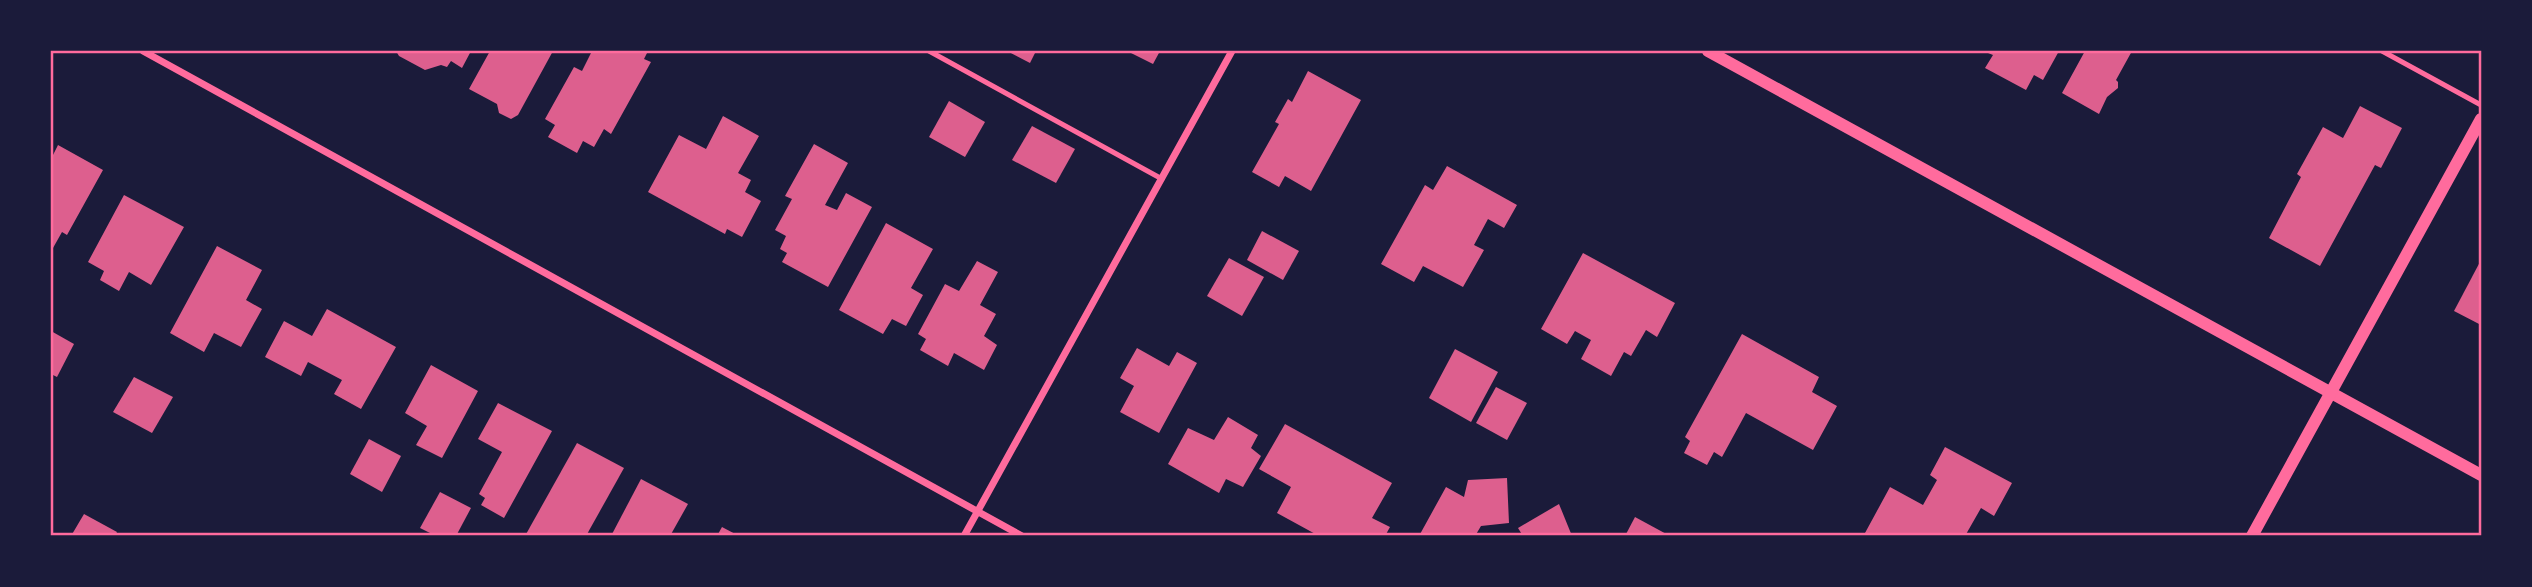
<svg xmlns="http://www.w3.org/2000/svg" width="2532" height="587" viewBox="0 0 2532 587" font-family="Ubuntu,sans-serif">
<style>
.building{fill:#dd5f8e}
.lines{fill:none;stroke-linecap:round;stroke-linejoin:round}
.service{stroke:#ff6b9d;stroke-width:5}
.minor{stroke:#ff6b9d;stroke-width:7}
.tertiary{stroke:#ff6b9d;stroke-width:12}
.neatline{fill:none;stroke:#ff6b9d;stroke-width:2.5}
</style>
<rect width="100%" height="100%" fill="#1b1b3a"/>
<g class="building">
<path d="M 396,51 L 471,51 L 462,68 L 451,61 L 447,67 L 441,65 L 425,70 L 399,56 Z"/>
<path d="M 490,51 L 553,51 L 518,115 L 511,119 L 499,113 L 497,104 L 469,89 Z"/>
<path d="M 592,51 L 648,51 L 644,59 L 651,62 L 611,134 L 604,129 L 594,147 L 583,141 L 577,153 L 548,137 L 555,125 L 545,119 L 574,67 L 582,71 Z"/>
<path d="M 1007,51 L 1036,51 L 1030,63 Z"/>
<path d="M 1127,51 L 1160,51 L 1153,64 Z"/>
<path d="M 1983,51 L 2059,51 L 2043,80 L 2034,75 L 2026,90 L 1985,68 L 1993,55 Z"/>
<path d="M 2085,51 L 2132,51 L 2116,80 L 2118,82 L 2118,88 L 2107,97 L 2099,114 L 2062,93 Z"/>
<path d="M 1308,71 L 1361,100 L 1311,191 L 1285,176 L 1279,187 L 1252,172 L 1279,124 L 1275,122 L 1288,99 L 1292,102 Z"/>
<path d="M 949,101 L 985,122 L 965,157 L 929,137 Z"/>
<path d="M 2360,106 L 2402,128 L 2381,168 L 2375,165 L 2320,266 L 2269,238 L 2301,177 L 2297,174 L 2323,127 L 2343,138 Z"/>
<path d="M 723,116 L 759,136 L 738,173 L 751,180 L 745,192 L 761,201 L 742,237 L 727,229 L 725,234 L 648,192 L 679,135 L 706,149 Z"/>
<path d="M 1032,126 L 1075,149 L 1056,183 L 1012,160 Z"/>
<path d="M 814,144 L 848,163 L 825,205 L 837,210 L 846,193 L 872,207 L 828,287 L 782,262 L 787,253 L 780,249 L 786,236 L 775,230 L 792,199 L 785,196 Z"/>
<path d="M 58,145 L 103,170 L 67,235 L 62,232 L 53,248 L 51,247 L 51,159 Z"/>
<path d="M 1447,166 L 1517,205 L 1504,228 L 1488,219 L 1474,245 L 1484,250 L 1463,287 L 1423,266 L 1414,282 L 1381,264 L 1425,185 L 1433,190 Z"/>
<path d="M 124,195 L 184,227 L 151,285 L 129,272 L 119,291 L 100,280 L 104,271 L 88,262 Z"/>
<path d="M 886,223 L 933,249 L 911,288 L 923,295 L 906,326 L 892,319 L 883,334 L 839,310 Z"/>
<path d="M 1262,231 L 1299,251 L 1283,280 L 1247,260 Z"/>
<path d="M 217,246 L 262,270 L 246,300 L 262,309 L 241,347 L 214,333 L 204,352 L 170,333 Z"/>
<path d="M 1583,253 L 1675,303 L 1657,337 L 1646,330 L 1631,356 L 1624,352 L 1611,376 L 1581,359 L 1591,340 L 1575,331 L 1567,344 L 1541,329 Z"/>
<path d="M 1229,258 L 1264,277 L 1242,316 L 1207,296 Z"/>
<path d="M 2481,260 L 2481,325 L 2454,311 Z"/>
<path d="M 977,261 L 998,272 L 980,305 L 996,314 L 984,336 L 997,345 L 984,370 L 954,353 L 948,366 L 920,350 L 926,339 L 918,334 L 945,284 L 959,291 Z"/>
<path d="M 327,309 L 396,347 L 361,409 L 334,394 L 342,380 L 308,362 L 301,376 L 265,357 L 284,321 L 312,336 Z"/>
<path d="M 51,331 L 74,344 L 57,377 L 51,374 Z"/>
<path d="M 1742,334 L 1819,377 L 1812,392 L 1837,406 L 1813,450 L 1746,413 L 1722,457 L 1714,452 L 1707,465 L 1684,453 L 1690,441 L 1685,437 Z"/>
<path d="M 1137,348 L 1169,366 L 1177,352 L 1197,363 L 1159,433 L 1120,412 L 1134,386 L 1120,378 Z"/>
<path d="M 1455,349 L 1498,372 L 1471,422 L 1429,398 Z"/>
<path d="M 431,365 L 478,391 L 442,458 L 416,445 L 427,426 L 405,413 Z"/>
<path d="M 134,377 L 173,397 L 152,433 L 113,412 Z"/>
<path d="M 1496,387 L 1527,403 L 1507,440 L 1476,423 Z"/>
<path d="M 498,403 L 552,431 L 504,518 L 481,505 L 485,498 L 479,494 L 502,452 L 478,439 Z"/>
<path d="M 1228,417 L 1258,435 L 1251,448 L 1261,456 L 1243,487 L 1226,479 L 1219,493 L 1168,464 L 1188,428 L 1214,440 Z"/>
<path d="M 1285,424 L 1392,483 L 1372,518 L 1390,527 L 1385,536 L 1319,536 L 1277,513 L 1291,487 L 1259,469 Z"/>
<path d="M 369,439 L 401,456 L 382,492 L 350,474 Z"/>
<path d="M 577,443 L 624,468 L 586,536 L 525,536 Z"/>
<path d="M 1945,447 L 2012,483 L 1994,516 L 1981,508 L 1965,536 L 1870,536 L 1865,533 L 1890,487 L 1923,505 L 1937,480 L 1930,475 Z"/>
<path d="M 1507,478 L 1509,523 L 1481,526 L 1475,536 L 1419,536 L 1446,487 L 1464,497 L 1468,480 Z"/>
<path d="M 641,479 L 688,504 L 670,536 L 611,536 Z"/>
<path d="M 440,492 L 471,508 L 456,536 L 436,536 L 420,528 Z"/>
<path d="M 1559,504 L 1572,536 L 1523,536 L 1518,528 Z"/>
<path d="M 84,514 L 117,532 L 115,536 L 71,536 Z"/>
<path d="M 1635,517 L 1670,536 L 1625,536 Z"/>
<path d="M 722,527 L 739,536 L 717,536 Z"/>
</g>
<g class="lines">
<g class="service">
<path d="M 929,51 L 1162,179"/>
<path d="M 2382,51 L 2481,105"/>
</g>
<g class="minor">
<path d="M 143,51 L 1022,536"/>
<path d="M 964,536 L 1232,51"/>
</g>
<g class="tertiary">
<path d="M 1708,51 L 2481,475"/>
<path d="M 2252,536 L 2481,119"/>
</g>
</g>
<rect width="2532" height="587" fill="none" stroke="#1b1b3a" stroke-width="105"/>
<rect x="52" y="52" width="2428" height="482" class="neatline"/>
</svg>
